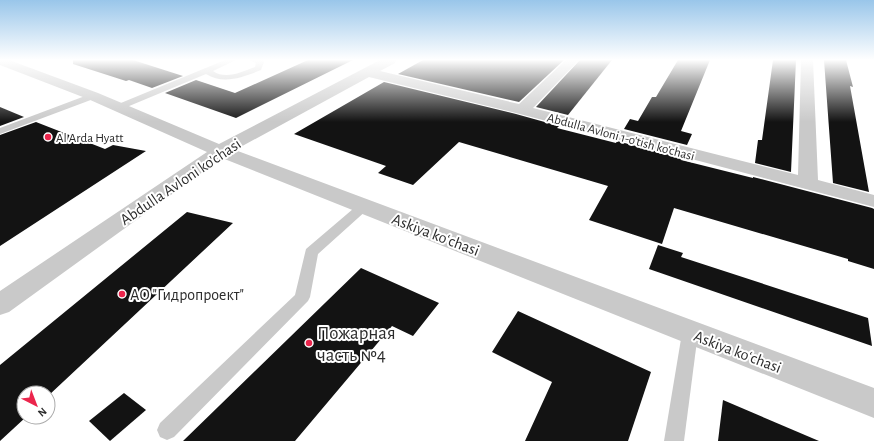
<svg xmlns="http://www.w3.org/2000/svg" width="874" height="441" viewBox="0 0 874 441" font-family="'Alegreya Sans',sans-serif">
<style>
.building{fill:#131313}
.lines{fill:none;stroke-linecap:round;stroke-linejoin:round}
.service{fill:#c9c9c9;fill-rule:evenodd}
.minor{fill:#c9c9c9;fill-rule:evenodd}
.poi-dot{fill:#eb254c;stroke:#fff;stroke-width:1.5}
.labels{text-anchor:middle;stroke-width:4;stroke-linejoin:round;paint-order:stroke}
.far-street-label{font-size:13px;fill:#2c2c2c;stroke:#fff}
.far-poi-label{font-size:13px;fill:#2c2c2c;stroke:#fff;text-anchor:start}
.street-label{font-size:16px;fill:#2c2c2c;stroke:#fff}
.poi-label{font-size:16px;fill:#2c2c2c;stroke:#fff;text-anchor:start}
.near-poi-label{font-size:19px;fill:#2c2c2c;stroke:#fff;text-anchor:start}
</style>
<rect width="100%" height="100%" fill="#fff"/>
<g class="building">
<path d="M 73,60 L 133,60 L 183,76 L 152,88 L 129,80 L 126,81 L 73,64 Z"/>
<path d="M 308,60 L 353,60 L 236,118 L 165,93 L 196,80 L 235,93 Z"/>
<path d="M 423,60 L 564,60 L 519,102 L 398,74 Z"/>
<path d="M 580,60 L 612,60 L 568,115 L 536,107 Z"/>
<path d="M 678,60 L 710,60 L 681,131 L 692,134 L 687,145 L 624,129 L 630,119 L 638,121 L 652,97 L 656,97 Z"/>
<path d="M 773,60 L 796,60 L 791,172 L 755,163 L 758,140 L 762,140 Z"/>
<path d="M 824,60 L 846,60 L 853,87 L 850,86 L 869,192 L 833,183 Z"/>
<path d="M 384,82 L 516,114 L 559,126 L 557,128 L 616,143 L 617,141 L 682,158 L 681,160 L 753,178 L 753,177 L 872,208 L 874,209 L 874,269 L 848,261 L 848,259 L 674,208 L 662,244 L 589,220 L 608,186 L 459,142 L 413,185 L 378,173 L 386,166 L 294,134 Z"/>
<path d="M 0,107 L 24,117 L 0,126 Z"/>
<path d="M 36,122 L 105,149 L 113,145 L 146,151 L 0,246 L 0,135 Z"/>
<path d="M 187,212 L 233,223 L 48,396 L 48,393 L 24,393 L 24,417 L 26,417 L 0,441 L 0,365 Z"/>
<path d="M 658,245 L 683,253 L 681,257 L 868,318 L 872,346 L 649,269 Z"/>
<path d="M 361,268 L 439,303 L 413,336 L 392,326 L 295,441 L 183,441 Z"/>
<path d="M 518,311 L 651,372 L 628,441 L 525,441 L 552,382 L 492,352 Z"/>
<path d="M 124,393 L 146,410 L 110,441 L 89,421 Z"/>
<path d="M 723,400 L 819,441 L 718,441 Z"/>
</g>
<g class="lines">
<g class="service">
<path d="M 225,60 L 236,60 L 213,71 C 226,80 241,72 255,67 L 256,63 L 249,60 L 261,60 L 264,62 L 261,70 C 243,77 224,85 206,74 L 122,109 L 116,109 L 114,107 L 116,105 Z"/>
<path d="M 93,93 L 96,94 L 97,96 L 96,98 L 0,134 L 0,128 Z"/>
<path d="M 364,202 L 368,203 L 370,206 L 368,209 L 318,254 L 310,297 L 308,301 L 174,437 L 167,440 L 160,437 L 157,430 L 160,423 L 295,295 L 306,249 L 360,203 Z"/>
<path d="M 690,326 L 696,328 L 698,333 L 684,441 L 664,441 L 682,333 L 684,328 Z"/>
</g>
<path class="minor" d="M 0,60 L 9,60 L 98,93 L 219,144 L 380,60 L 396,60 L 395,63 L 380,71 L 519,104 L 566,60 L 579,60 L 533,108 L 798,175 L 801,60 L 813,60 L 818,180 L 874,195 L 874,207 L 516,113 L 369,77 L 235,150 L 874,388 L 874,418 L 222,158 L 9,312 L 0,315 L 0,291 L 207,152 L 88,99 L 0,65 Z"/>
</g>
<linearGradient id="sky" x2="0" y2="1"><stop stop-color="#99c6ea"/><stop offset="0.49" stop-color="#fff"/><stop offset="1" stop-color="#fff" stop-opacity="0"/></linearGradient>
<rect width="874" height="122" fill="url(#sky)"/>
<g class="poi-dot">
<circle cx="48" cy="137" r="4"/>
<circle cx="122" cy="294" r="4"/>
<circle cx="309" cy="343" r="4"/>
</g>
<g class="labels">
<g class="far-street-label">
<text transform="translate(621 136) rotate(15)" y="5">Abdulla Avloni 1-o'tish ko'chasi</text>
</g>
<g class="far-poi-label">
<text x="56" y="142">Al Arda Hyatt</text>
</g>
<g class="street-label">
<text transform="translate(180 181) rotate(-34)" y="6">Abdulla Avloni ko'chasi</text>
<text transform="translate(436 234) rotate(21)" y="6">Askiya koʻchasi</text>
<text transform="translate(738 351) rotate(21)" y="6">Askiya koʻchasi</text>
</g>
<g class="poi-label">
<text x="130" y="300">АО "Гидропроект"</text>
</g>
<g class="near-poi-label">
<text x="317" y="339">Пожарная<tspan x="317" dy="22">часть №4</tspan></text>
</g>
</g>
<g transform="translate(36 405) rotate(138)"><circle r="19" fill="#ffffff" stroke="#ababab"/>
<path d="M0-3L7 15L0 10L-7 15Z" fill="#eb254c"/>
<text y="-6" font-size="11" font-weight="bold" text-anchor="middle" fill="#2c2c2c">N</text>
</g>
</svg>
